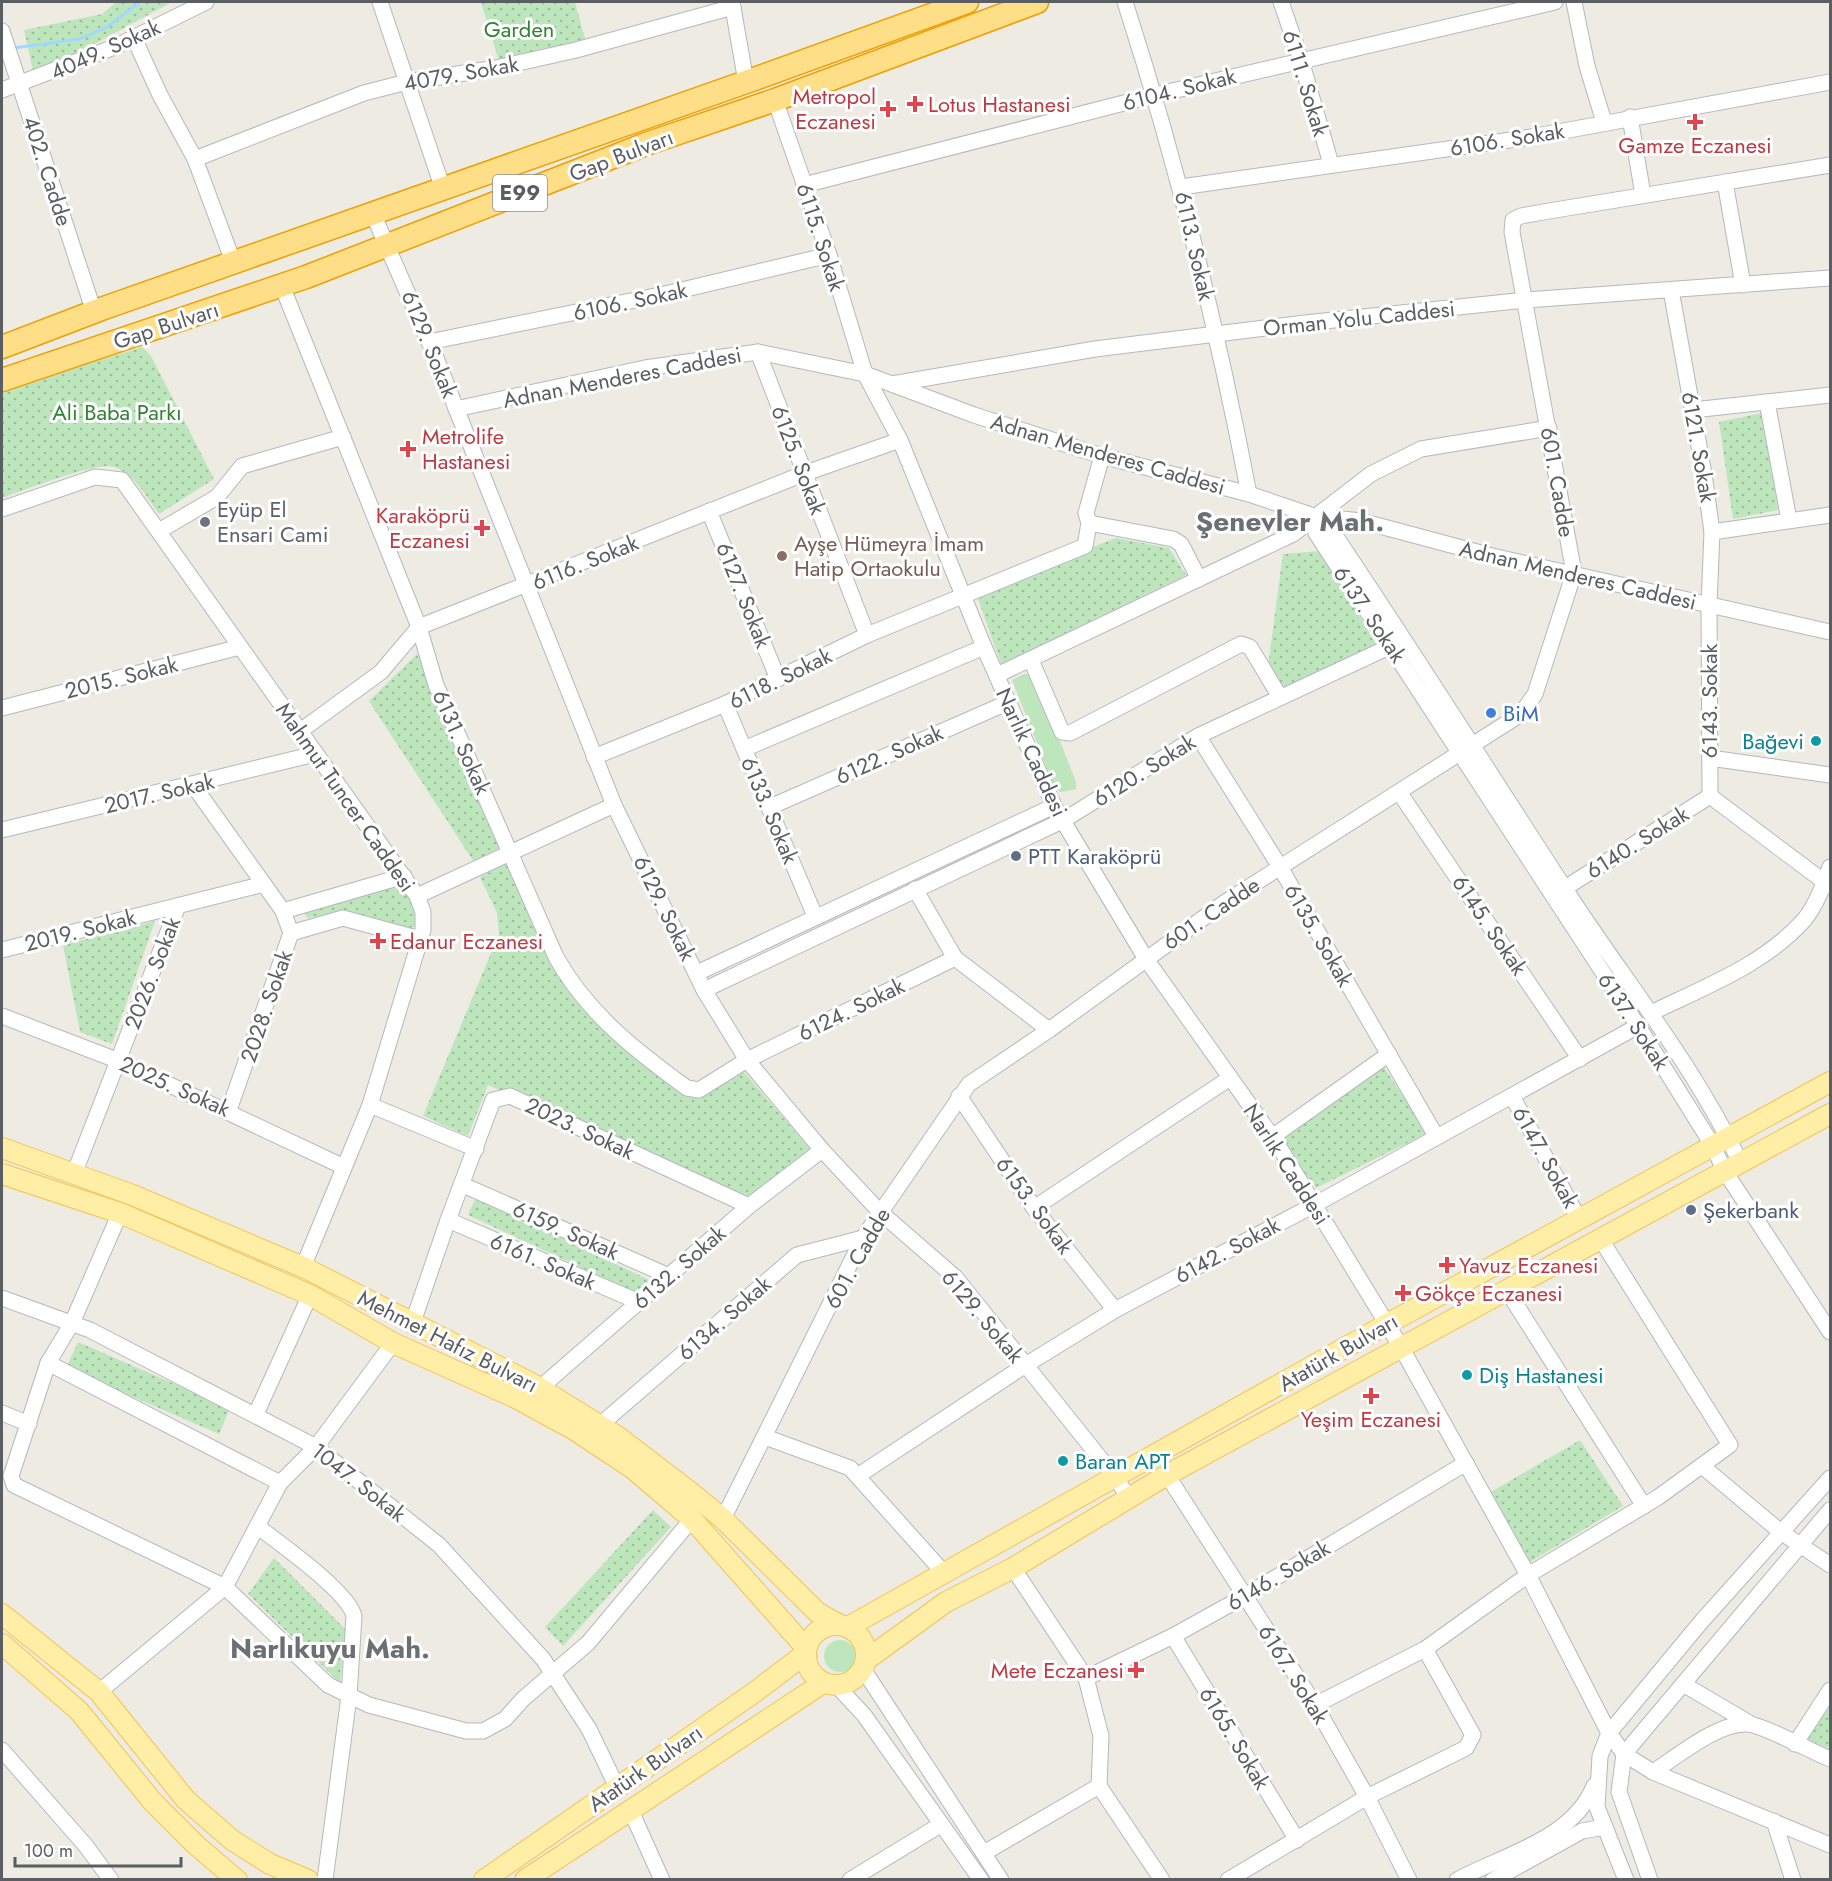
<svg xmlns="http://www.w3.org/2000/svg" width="1832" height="1881" viewBox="0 0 1832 1881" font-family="Jost,sans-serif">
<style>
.grass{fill:#bee6bd}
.park{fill:url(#park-dots)}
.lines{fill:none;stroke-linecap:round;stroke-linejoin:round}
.stream{stroke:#a0d8ff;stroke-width:3}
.minor-casing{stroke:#b5b8bd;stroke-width:17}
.major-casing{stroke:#f4c355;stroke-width:22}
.highway-casing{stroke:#ef9f00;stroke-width:25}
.minor{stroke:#fff;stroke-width:15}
.major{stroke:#ffeea5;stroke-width:20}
.highway{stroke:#ffde88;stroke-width:22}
.health-dot{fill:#e0444e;stroke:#fff;stroke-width:2}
.worship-dot{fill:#6b7280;stroke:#fff;stroke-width:2}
.education-dot{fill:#8d6e63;stroke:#fff;stroke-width:2}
.shop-dot{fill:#3f7fe0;stroke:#fff;stroke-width:2}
.culture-dot{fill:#0f9aa8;stroke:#fff;stroke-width:2}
.service-dot{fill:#5c6f8a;stroke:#fff;stroke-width:2}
.labels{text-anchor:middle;stroke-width:6;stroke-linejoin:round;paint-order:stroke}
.shield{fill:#fff;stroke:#8c8e92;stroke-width:1.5}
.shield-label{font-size:21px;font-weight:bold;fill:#5a5e63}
.park-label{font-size:22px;fill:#328234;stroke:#fff}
.street-label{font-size:22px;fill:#5a5e63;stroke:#fff}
.health-label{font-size:22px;fill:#be3a42;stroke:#fff;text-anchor:start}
.worship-label{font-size:22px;fill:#5b616d;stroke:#fff;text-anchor:start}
.education-label{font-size:22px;fill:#785e54;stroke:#fff;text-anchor:start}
.shop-label{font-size:22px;fill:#366cbe;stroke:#fff;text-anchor:start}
.culture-label{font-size:22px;fill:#0d838f;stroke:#fff;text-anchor:start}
.service-label{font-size:22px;fill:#4e5e75;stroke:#fff;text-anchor:start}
.district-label{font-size:28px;font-weight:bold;fill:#6b7075;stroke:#fff}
</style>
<defs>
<pattern id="park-dots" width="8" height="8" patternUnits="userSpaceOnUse" patternTransform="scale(1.5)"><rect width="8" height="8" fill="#bee6bd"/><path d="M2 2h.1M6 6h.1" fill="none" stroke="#9dbe9d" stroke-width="1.8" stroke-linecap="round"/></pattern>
</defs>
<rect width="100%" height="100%" fill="#edebe2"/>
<g class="grass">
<path d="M 1024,674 L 1031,675 L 1037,682 L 1076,782 L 1076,789 L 1061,792 L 1055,789 L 1012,680 Z"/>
<circle cx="840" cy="1656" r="16"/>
</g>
<g class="park">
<path d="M 116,2 L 172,2 L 78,53 L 33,70 L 24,30 L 102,14 Z"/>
<path d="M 481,2 L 575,2 L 586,43 L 499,61 Z"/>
<path d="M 142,347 L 151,356 L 214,479 L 159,514 C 147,498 135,474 114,467 C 97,461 22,491 2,498 L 2,391 Z"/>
<path d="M 1762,413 L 1778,510 L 1733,519 L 1719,422 Z"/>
<path d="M 1116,538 L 1169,548 L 1186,575 L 1001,664 L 976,593 Z"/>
<path d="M 1320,551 L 1378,647 L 1279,691 L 1268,666 L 1283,554 Z"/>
<path d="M 417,654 L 503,848 L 474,862 L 369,701 Z"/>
<path d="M 508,863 L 568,985 L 697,1097 L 744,1072 L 810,1149 L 753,1198 L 488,1085 L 468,1136 L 423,1116 L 499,934 L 497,913 L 480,877 Z"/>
<path d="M 403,885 L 418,913 L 416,926 L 407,929 L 344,911 L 308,918 L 305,915 L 306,911 Z"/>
<path d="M 155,921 L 112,1044 L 80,1032 L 63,945 Z"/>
<path d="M 1381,1063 L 1428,1133 L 1316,1188 L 1278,1138 Z"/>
<path d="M 476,1197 L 649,1280 L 636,1293 L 468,1215 Z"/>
<path d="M 78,1342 L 230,1408 L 219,1434 L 66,1368 Z"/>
<path d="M 1580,1440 L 1623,1506 L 1530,1562 L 1491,1492 Z"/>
<path d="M 653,1510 L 671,1527 L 563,1646 L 545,1627 Z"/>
<path d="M 274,1558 L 346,1630 L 340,1683 L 248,1594 Z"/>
<path d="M 1830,1707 L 1830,1749 L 1805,1738 Z"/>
</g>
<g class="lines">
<path class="stream" d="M 13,48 L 80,39 L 107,27 L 140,2"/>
<defs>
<g id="minor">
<path d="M 380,2 L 443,189"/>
<path d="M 732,2 L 746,82"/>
<path d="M 1125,2 C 1177,163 1217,327 1249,494"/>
<path d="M 1281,2 L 1301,60 L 1331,164"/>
<path d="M 1574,2 L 1587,66 L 1604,122"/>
<path d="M 2,31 L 94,312"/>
<path d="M 134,38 L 160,95 L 195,159 L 234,264"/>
<path d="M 2,90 L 117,46 L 206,2"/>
<path d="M 775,100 L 829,255 L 865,374 L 900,440 L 984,647 L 1054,806 L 1146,959 L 1276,1142 L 1401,1347 L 1528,1575 L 1609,1733 L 1624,1754 L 1653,1772 L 1830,1845"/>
<path d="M 1630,117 L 1643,195"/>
<path d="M 195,159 L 364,93 L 407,82 L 496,68 L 576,50 L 733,7"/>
<path d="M 1725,182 L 1743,285"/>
<path d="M 804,185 L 1155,95 L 1555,2"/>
<path d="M 1181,187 L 1531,137 L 1830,82"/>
<path d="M 373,214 L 436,358 L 614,805 L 704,990 L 747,1060 L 822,1150 L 880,1212 L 956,1278 L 1116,1478 L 1128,1497"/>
<path d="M 282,286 L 419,627 L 436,685 L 556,957 C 587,1013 636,1051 687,1088 L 699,1090 L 747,1060 L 955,958"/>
<path d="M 1671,290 L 1704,474 L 1712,532 L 1709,605 L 1710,796"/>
<path d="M 429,342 L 665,294 L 829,255"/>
<path d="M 758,352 L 867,635"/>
<path d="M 892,384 L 1095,349 L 1305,323 L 1526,300 L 1830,278"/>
<path d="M 1767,402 L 1789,520"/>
<path d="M 456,409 L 645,368 L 758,352 L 865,374 L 974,415 L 1102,456 L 1249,494 L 1314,516 L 1361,521 L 1492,556 L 1830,632"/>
<path d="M 1693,410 L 1830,395"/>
<path d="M 1102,456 L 1086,513 L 1089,523 L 1173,539 L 1181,544 L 1199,579"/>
<path d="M 2,509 L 95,477 L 122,480 L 417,896 L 423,912 L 423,930 L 370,1105 L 303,1267"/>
<path d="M 709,511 L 778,679"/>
<path d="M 159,531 L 217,497 L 242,466 L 343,437"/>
<path d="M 1712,532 L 1830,515"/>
<path d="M 1031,660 L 1062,732 L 1070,733 L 1241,644 L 1250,647 L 1280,697"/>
<path d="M 997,675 L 1293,534 L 1371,474 L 1421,449 L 1549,428"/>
<path d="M 725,704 L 815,916"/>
<path d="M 2,708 L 240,647"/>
<path d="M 299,732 L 381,672 L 419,627 L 803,474 L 900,440"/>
<path d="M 1198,736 L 1280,867 L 1436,1136"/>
<path d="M 744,749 L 984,647"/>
<path d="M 594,757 L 725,704 L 867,635 L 1085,546 L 1089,523"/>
<path d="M 1710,758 L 1830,775"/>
<path d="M 193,785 L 283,911 L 291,933 L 229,1110"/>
<path d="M 1399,792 L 1580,1059"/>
<path d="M 1710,796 L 1830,886"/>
<path d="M 770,807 L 1009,702"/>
<path d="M 2,830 L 315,754"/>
<path d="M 1565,888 L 1710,796"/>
<path d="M 915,889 L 955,958 L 1049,1030"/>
<path d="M 417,896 L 614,805"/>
<path d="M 283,911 L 404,876"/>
<path d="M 291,933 L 343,918 L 420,939"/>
<path d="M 2,950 L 264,884"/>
<path d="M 697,973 L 1054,806"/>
<path d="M 704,990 L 1064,820 L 1198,736 L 1391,646"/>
<path d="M 1651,1013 C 1704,987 1764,965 1804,920 C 1816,906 1824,884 1830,867"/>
<path d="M 2,1016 L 119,1061 L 344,1167"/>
<path d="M 959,1096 L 1034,1208 L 1115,1310"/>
<path d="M 1512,1096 L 1579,1219"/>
<path d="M 370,1105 L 476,1149"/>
<path d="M 1272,1137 L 1389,1054"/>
<path d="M 1740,1162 C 1695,1067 1628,985 1571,898 C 1490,774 1411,648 1328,525 L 1314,516 L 1316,533 L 1638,1026 L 1713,1146 L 1724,1170 L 1830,1332"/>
<path d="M 74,1174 L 178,906"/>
<path d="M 463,1185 L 669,1276"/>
<path d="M 1034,1208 L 1230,1078"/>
<path d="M 120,1213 L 72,1323 L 48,1363 L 280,1483"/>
<path d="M 448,1220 L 639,1302"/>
<path d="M 1506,1289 L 1644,1506"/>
<path d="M 2,1298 L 90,1330 L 316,1447 L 439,1545 L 543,1659 L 589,1729 L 617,1787"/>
<path d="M 413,1322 L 448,1220 L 493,1100 L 510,1096 L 749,1206"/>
<path d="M 48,1363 L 11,1476 L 14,1485 L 225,1587 L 328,1685 L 369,1705 L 466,1731 L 483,1731 L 505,1719 L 523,1699 L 588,1643 L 692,1519"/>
<path d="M 540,1388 L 749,1206 L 822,1150"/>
<path d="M 2,1413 L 29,1424"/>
<path d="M 256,1414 L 310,1295"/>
<path d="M 600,1425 L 797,1255 L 863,1238"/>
<path d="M 765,1437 L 850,1468 L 944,1573"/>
<path d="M 1702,1466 L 1782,1533 L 1830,1565"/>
<path d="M 859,1475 L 1024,1366 L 1115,1310 L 1314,1205 L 1638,1026"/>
<path d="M 1167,1475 L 1315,1705 L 1367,1797 L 1409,1880"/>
<path d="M 723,1519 L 863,1238 L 969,1084 L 1049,1030 L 1224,903 L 1521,714 L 1535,694 L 1574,573 L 1512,232 L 1513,220 L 1521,216 L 1549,211 L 1830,165"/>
<path d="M 257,1526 C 279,1543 349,1592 354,1616 L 349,1696 L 325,1880"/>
<path d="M 1173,1636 L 1297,1840"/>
<path d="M 863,1669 L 1001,1880"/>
<path d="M 1086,1678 L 1173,1636 L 1245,1596 L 1466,1463"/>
<path d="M 1683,1684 L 1751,1724"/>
<path d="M 837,1686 L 864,1715 L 981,1880"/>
<path d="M 99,1692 L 225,1587 L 280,1483 L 316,1447 L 393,1343"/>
<path d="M 1315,1705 L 1425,1649 L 1528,1575 L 1657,1498 L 1730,1445 L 1600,1238"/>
<path d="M 1795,1744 L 1830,1690"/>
<path d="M 2,1750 L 86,1846 L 111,1880"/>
<path d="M 1653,1772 C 1678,1756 1718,1722 1748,1724 C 1763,1725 1813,1752 1830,1759"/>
<path d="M 1099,1786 L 1162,1880"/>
<path d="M 631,1811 L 662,1880"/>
<path d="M 1774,1821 L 1793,1880"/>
<path d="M 984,1853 L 1099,1786 L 1101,1736 L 1086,1678 L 1013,1568"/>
<path d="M 850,1880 L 940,1825"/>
<path d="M 1228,1880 L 1367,1797 L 1466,1748 L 1473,1735 L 1425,1649"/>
<path d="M 1457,1880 C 1503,1855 1573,1839 1594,1786"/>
<path d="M 1493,1880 L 1582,1831 L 1605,1827"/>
<path d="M 1626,1880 L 1597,1807 L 1600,1756 L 1609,1733 L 1701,1622 L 1830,1478"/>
<path d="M 1650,1880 L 1619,1792 L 1624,1754 L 1830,1510"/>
</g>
<g id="major">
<path d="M 2,1148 L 130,1194 L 303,1267 L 533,1384 L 617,1436 L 694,1495 L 723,1519 L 818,1613 L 840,1625"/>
<path d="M 2,1174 L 120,1213 L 310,1295 L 393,1343 L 514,1397 L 573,1429 L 632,1468 L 692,1519 L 806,1648"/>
<path d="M 2,1614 L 99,1692 L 186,1800 L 232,1840 L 270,1864 L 308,1880"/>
<circle cx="836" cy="1655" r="30"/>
<path d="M 848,1627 L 1387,1324 L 1830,1082"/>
<path d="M 2,1644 L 79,1711 L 152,1801 L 196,1845 L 237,1880"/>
<path d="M 866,1660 L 946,1602 L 1013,1568 L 1167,1475 L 1830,1114"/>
<path d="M 484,1880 L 755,1692 L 805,1654"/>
<path d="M 525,1880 L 823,1683"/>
</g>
<g id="highway">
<path d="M 2,347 L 104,308 L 746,82 L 967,2"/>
<path d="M 2,380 L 306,277 L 646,144 L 775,100 L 1037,2"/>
</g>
</defs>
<use href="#minor" class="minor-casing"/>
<use href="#major" class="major-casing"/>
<use href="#highway" class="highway-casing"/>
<use href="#minor" class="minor"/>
<use href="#major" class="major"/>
<use href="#highway" class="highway"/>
</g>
<g class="health-dot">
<path d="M912 95h6v6h6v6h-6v6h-6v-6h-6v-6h6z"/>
<path d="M885 100h6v6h6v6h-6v6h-6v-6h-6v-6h6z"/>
<path d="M1692 113h6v6h6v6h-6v6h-6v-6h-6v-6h6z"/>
<path d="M405 440h6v6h6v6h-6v6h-6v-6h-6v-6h6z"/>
<path d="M479 519h6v6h6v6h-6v6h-6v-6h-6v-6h6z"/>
<path d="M375 932h6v6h6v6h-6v6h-6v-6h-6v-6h6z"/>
<path d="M1444 1256h6v6h6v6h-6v6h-6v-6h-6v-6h6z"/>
<path d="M1400 1284h6v6h6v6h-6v6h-6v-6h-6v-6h6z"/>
<path d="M1368 1387h6v6h6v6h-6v6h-6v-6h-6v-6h6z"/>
<path d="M1133 1661h6v6h6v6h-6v6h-6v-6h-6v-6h6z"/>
</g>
<circle class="worship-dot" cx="205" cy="522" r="6"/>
<circle class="education-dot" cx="782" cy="556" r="6"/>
<circle class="shop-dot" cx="1491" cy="713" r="6"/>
<g class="culture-dot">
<circle cx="1816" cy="741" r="6"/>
<circle cx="1467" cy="1375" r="6"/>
<circle cx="1063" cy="1461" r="6"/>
</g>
<g class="service-dot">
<circle cx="1016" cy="856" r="6"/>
<circle cx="1691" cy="1210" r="6"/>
</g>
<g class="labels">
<rect class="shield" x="493" y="175" width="54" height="36" rx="4.5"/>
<g class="shield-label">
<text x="520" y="200">E99</text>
</g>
<g class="park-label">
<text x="519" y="37">Garden</text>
<text x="117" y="420">Ali Baba Parkı</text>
</g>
<g class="street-label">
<text transform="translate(105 49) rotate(-24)" y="8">4049. Sokak</text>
<text transform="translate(461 73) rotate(-10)" y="8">4079. Sokak</text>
<text transform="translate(1306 83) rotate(73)" y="8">6111. Sokak</text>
<text transform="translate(1179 89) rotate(-14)" y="8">6104. Sokak</text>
<text transform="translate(1507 139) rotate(-9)" y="8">6106. Sokak</text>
<text transform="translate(621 155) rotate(-21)" y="8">Gap Bulvarı</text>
<text transform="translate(48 171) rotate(72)" y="8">402. Cadde</text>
<text transform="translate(821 237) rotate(72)" y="8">6115. Sokak</text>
<text transform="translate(1195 246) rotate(77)" y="8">6113. Sokak</text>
<text transform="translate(630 301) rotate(-12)" y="8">6106. Sokak</text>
<text transform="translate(1359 318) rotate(-6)" y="8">Orman Yolu Caddesi</text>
<text transform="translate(166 325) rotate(-18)" y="8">Gap Bulvarı</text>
<text transform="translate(430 344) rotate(68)" y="8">6129. Sokak</text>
<text transform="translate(622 377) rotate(-11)" y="8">Adnan Menderes Caddesi</text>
<text transform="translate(1699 447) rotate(80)" y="8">6121. Sokak</text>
<text transform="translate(1108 454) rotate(16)" y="8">Adnan Menderes Caddesi</text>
<text transform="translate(799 460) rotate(69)" y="8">6125. Sokak</text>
<text transform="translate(1558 482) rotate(80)" y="8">601. Cadde</text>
<text transform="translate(585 562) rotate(-22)" y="8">6116. Sokak</text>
<text transform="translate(1578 575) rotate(13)" y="8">Adnan Menderes Caddesi</text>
<text transform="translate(744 595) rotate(68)" y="8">6127. Sokak</text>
<text transform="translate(1370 614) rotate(56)" y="8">6137. Sokak</text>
<text transform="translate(121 677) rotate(-14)" y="8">2015. Sokak</text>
<text transform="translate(780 678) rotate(-26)" y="8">6118. Sokak</text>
<text transform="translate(1709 701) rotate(-90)" y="8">6143. Sokak</text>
<text transform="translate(462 742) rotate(66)" y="8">6131. Sokak</text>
<text transform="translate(1032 752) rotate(65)" y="8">Narlık Caddesi</text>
<text transform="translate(889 754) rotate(-24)" y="8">6122. Sokak</text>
<text transform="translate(1144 770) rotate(-32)" y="8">6120. Sokak</text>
<text transform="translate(159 793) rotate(-13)" y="8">2017. Sokak</text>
<text transform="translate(346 797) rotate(55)" y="8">Mahmut Tuncer Caddesi</text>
<text transform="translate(770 810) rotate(67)" y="8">6133. Sokak</text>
<text transform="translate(1637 842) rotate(-32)" y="8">6140. Sokak</text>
<text transform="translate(665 908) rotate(64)" y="8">6129. Sokak</text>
<text transform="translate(1211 913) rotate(-34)" y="8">601. Cadde</text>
<text transform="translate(1490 925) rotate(56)" y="8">6145. Sokak</text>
<text transform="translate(80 930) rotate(-14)" y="8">2019. Sokak</text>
<text transform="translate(1319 935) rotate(60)" y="8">6135. Sokak</text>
<text transform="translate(152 973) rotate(-69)" y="8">2026. Sokak</text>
<text transform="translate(266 1006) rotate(-71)" y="8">2028. Sokak</text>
<text transform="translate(851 1009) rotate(-26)" y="8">6124. Sokak</text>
<text transform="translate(1634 1021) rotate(57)" y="8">6137. Sokak</text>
<text transform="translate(175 1086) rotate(24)" y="8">2025. Sokak</text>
<text transform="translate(580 1128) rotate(25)" y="8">2023. Sokak</text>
<text transform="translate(1546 1157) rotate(61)" y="8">6147. Sokak</text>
<text transform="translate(1287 1164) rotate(57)" y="8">Narlık Caddesi</text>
<text transform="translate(1035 1205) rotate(54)" y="8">6153. Sokak</text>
<text transform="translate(566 1230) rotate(24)" y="8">6159. Sokak</text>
<text transform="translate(1227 1250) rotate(-28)" y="8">6142. Sokak</text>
<text transform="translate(857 1258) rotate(-61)" y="8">601. Cadde</text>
<text transform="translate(543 1261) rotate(23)" y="8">6161. Sokak</text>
<text transform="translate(679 1267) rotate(-41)" y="8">6132. Sokak</text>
<text transform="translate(983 1316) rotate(50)" y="8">6129. Sokak</text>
<text transform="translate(724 1318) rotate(-41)" y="8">6134. Sokak</text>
<text transform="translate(448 1341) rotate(27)" y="8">Mehmet Hafız Bulvarı</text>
<text transform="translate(1338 1352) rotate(-30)" y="8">Atatürk Bulvarı</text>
<text transform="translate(359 1482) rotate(38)" y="8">1047. Sokak</text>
<text transform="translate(1278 1575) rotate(-31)" y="8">6146. Sokak</text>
<text transform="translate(1294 1674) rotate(58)" y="8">6167. Sokak</text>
<text transform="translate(1235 1738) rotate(59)" y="8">6165. Sokak</text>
<text transform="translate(645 1768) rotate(-35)" y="8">Atatürk Bulvarı</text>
</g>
<g class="health-label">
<text x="876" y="104" text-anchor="end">Metropol<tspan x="876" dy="25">Eczanesi</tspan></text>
<text x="928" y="112">Lotus Hastanesi</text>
<text x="1695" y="153" text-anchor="middle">Gamze Eczanesi</text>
<text x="422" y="444">Metrolife<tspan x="422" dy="25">Hastanesi</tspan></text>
<text x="470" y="523" text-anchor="end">Karaköprü<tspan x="470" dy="25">Eczanesi</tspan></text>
<text x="390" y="949">Edanur Eczanesi</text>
<text x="1459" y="1273">Yavuz Eczanesi</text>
<text x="1415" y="1301">Gökçe Eczanesi</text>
<text x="1371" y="1427" text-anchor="middle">Yeşim Eczanesi</text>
<text x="1124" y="1678" text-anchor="end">Mete Eczanesi</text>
</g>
<g class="worship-label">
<text x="217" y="517">Eyüp El<tspan x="217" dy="25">Ensari Cami</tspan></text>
</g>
<g class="education-label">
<text x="794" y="551">Ayşe Hümeyra İmam<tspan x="794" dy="25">Hatip Ortaokulu</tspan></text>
</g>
<g class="shop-label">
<text x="1503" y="721">BiM</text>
</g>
<g class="culture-label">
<text x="1804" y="749" text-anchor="end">Bağevi</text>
<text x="1479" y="1383">Diş Hastanesi</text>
<text x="1075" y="1469">Baran APT</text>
</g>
<g class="service-label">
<text x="1028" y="864">PTT Karaköprü</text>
<text x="1703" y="1218">Şekerbank</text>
</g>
<g class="district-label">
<text x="1290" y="531">Şenevler Mah.</text>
<text x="330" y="1658">Narlıkuyu Mah.</text>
</g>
</g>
<rect width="1832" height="1881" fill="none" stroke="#5a5e63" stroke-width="6"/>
<path d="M15 1857v9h166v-9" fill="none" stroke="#5a5e63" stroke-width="3"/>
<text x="24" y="1857" font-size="18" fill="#5a5e63" stroke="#ffffff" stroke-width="4.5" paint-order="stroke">100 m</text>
</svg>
